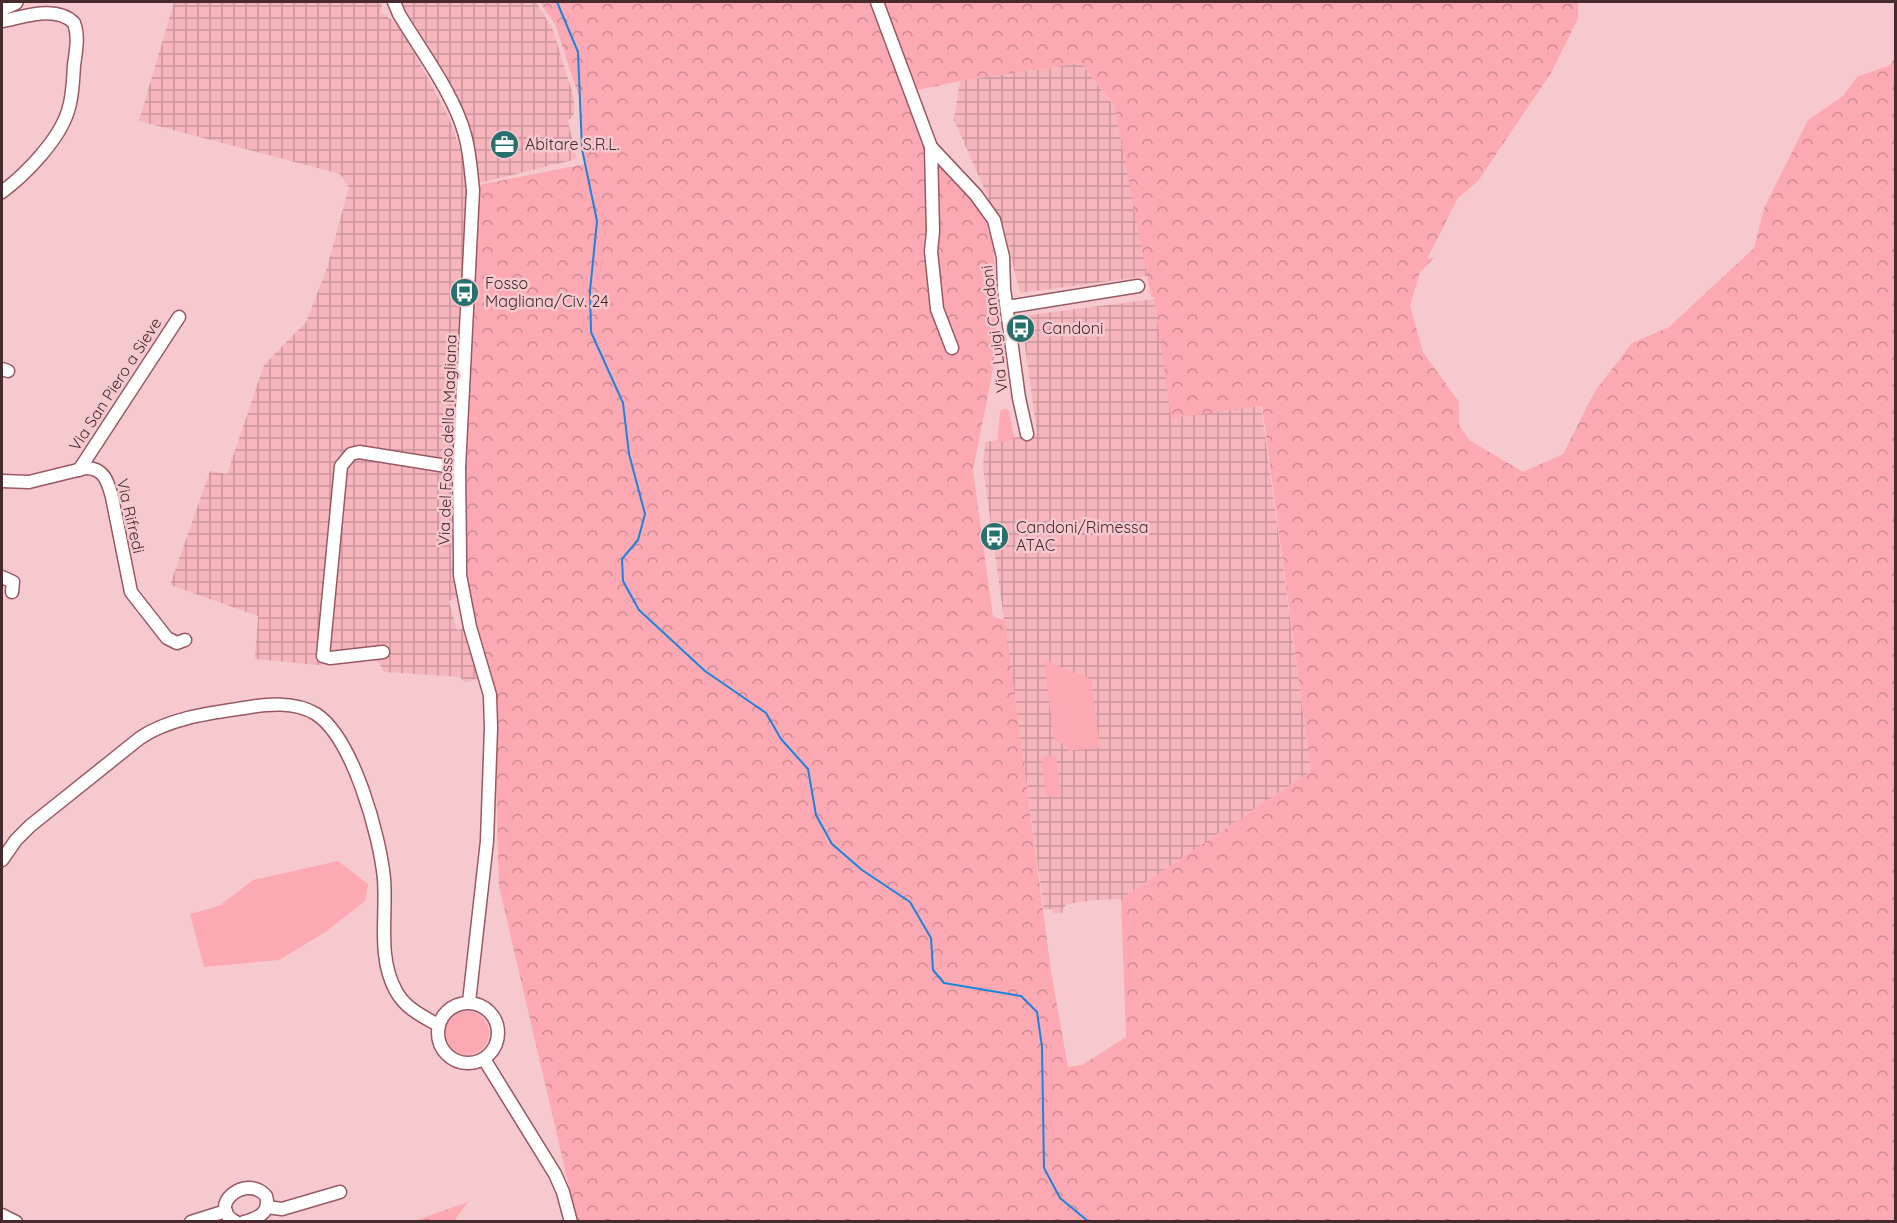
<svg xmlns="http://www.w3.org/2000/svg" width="1897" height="1223" viewBox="0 0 1897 1223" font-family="Quicksand,sans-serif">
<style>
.industrial{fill:url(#industrial-grid)}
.green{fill:#fca9b4}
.forest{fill:url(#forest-crowns);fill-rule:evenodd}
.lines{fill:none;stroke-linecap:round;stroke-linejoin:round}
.stream{stroke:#1b84de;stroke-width:2}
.minor-casing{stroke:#995963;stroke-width:15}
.major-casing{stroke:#995963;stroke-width:18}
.minor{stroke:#fff;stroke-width:12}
.major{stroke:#fff;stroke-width:15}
.labels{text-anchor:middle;stroke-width:5;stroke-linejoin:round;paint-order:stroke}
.poi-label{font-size:16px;fill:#472a2e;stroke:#f6c9ce;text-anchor:start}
.street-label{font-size:16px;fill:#472a2e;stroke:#f6c9ce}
</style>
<defs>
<pattern id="industrial-grid" width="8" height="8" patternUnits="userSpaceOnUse" patternTransform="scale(1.5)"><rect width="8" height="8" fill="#f7b6be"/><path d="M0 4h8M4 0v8" fill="none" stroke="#ca949b"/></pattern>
<pattern id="forest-crowns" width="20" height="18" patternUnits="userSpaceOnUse" patternTransform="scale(1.5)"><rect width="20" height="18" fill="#fca9b4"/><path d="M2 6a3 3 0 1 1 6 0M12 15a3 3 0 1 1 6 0" fill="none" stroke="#ce8a93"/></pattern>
</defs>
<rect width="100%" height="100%" fill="#f6c9ce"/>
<g class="industrial">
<path d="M 174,2 L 382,2 L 381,12 L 400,26 L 449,118 L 460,149 L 467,186 L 453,484 L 451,559 L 457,598 L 449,601 L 457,630 L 465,628 L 478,678 L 465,683 L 460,677 L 384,672 L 377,659 L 317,665 L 255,659 L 258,616 L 170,585 L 210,471 L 227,474 L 264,365 L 306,322 L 327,268 L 349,187 L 340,174 L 139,121 Z"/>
<path d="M 401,2 L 536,2 L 553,30 L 574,98 L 574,114 L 568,121 L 577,159 L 479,183 L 474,148 L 466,116 L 443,72 Z"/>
<path d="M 1081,63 L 1114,106 L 1148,276 L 1020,293 L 1004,228 L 991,204 L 954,120 L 960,81 Z"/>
<path d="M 1154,299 L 1172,413 L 1261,406 L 1311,771 L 1121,899 L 1095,900 L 1067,904 L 1063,908 L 1062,913 L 1053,914 L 1052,909 L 1044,910 L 983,467 L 985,442 L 1037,434 L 1021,316 Z"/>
</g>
<g class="green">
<path d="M 1006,409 L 1009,411 L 1014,436 L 1013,440 L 997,443 L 1000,413 L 1001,410 Z"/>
<path d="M 1044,660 L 1091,679 L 1100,748 L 1068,751 L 1067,746 L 1054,740 Z"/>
<path d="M 1053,755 L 1056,757 L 1061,793 L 1059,796 L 1046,797 L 1041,760 L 1043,757 Z"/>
<path d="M 338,861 L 368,884 L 365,901 L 324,933 L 279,960 L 204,967 L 190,914 L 219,906 L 253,880 Z"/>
<circle cx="467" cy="1033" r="22"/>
</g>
<g class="forest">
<path d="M 540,2 L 1578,2 L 1578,18 L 1551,73 L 1478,181 L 1458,198 L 1427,259 L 1435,257 L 1420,272 L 1410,306 L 1423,352 L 1459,402 L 1459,425 L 1469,440 L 1523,472 L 1563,454 L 1595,391 L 1632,343 L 1669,327 L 1754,248 L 1764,208 L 1808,120 L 1843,96 L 1858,76 L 1889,66 L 1895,58 L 1895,1221 L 577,1221 L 499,886 L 494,711 L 465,586 L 463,548 L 479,185 L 585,164 L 579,97 L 555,24 ZM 1081,63 L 1114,105 L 1151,297 L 1154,297 L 1171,418 L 1262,406 L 1311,771 L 1121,899 L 1126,1037 L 1082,1065 L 1068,1067 L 1051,971 L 1005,620 L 993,617 L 973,470 L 993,369 L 997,304 L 993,243 L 989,224 L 979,204 L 919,128 L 913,91 L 960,81 Z"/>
<path d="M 468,1202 L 454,1221 L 414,1221 Z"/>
</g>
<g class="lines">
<path class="stream" d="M 557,2 L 578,52 L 582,149 L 597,221 L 590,291 L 591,332 L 623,403 L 629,454 L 645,514 L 638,540 L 622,559 L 623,581 L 639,610 L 705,671 L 766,713 L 781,739 L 808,769 L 816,815 L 832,844 L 862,870 L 910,902 L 931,938 L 933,970 L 944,983 L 1021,996 L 1037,1012 L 1042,1047 L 1044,1168 L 1060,1198 L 1089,1222"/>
<defs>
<g id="minor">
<path d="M 394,2 L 399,14 C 421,51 454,94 465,135 C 470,153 471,172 473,190 L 459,468 L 460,556 L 460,575 L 470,627 L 490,695 L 491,728 L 487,841 L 469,1002"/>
<path d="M 877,2 L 931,147 L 976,195 L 994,220 L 1003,257 L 1004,289 L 1019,398 L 1027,434"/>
<path d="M 2,21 C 24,17 56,5 74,23 C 79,36 76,51 74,65 C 73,80 73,96 68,111 C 59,140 26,174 2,192"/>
<path d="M 931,147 L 933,232 L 931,251 L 937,309 L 952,348"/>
<path d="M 1007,307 L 1138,286"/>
<path d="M 2,369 L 8,371"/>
<path d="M 79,470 L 179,317"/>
<path d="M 2,481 L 29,482 L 86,468 C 104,468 108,482 112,497 L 131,592 L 167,638 L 177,643 L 185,640"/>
<path d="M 2,577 L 13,582 L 12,592"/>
<path d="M 383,652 L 330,658 L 323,656 L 341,466 L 351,454 L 359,452 L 459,468"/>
<path d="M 2,860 L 16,840 L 30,826 L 140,738 C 169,718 210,713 244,708 C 267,704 295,701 316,714 C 353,738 380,836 384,879 C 387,916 377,957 396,991 C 405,1008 422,1016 438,1025"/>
<circle cx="468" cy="1033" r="30"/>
<path d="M 484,1059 L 555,1174 L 563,1192 L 571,1222"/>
<path d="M 267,1207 L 282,1209 L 340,1192"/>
<path d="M 2,1215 L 16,1222"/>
<path d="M 191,1222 L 226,1211"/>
<path d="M 236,1222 C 205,1206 247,1173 266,1196 C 271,1213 258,1218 244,1222"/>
</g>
<path id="major" d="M 2,8 L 15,2"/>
</defs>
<use href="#minor" class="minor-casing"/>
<use href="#major" class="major-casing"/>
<use href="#minor" class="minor"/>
<use href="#major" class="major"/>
</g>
<defs>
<symbol id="office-disc" viewBox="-11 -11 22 22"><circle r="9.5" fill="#26706d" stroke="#f6c9ce"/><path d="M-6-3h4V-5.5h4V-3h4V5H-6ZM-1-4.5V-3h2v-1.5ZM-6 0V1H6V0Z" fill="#fff"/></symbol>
<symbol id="bus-disc" viewBox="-11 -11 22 22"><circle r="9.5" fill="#26706d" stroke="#f6c9ce"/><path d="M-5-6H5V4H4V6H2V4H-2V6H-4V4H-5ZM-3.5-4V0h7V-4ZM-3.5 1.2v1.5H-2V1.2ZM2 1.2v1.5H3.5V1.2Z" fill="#fff"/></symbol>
</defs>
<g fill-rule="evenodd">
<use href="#office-disc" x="488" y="128" width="33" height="33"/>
<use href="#bus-disc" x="448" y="276" width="33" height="33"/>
<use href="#bus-disc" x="1004" y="312" width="33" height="33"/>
<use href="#bus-disc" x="978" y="520" width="33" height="33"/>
</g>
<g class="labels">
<g class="poi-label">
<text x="525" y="150">Abitare S.R.L.</text>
<text x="485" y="289">Fosso<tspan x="485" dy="18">Magliana/Civ. 24</tspan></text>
<text x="1042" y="334">Candoni</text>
<text x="1016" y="533">Candoni/Rimessa<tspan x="1016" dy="18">ATAC</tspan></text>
</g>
<g class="street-label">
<text transform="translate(994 329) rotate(-97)" y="6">Via Luigi Candoni</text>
<text transform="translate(115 384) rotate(-57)" y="6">Via San Piero a Sieve</text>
<text transform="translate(447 440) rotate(-88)" y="6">Via del Fosso della Magliana</text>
<text transform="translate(131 516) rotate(77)" y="6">Via Rifredi</text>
</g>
</g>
<rect width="1897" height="1223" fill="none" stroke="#472a2e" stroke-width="6"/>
</svg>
